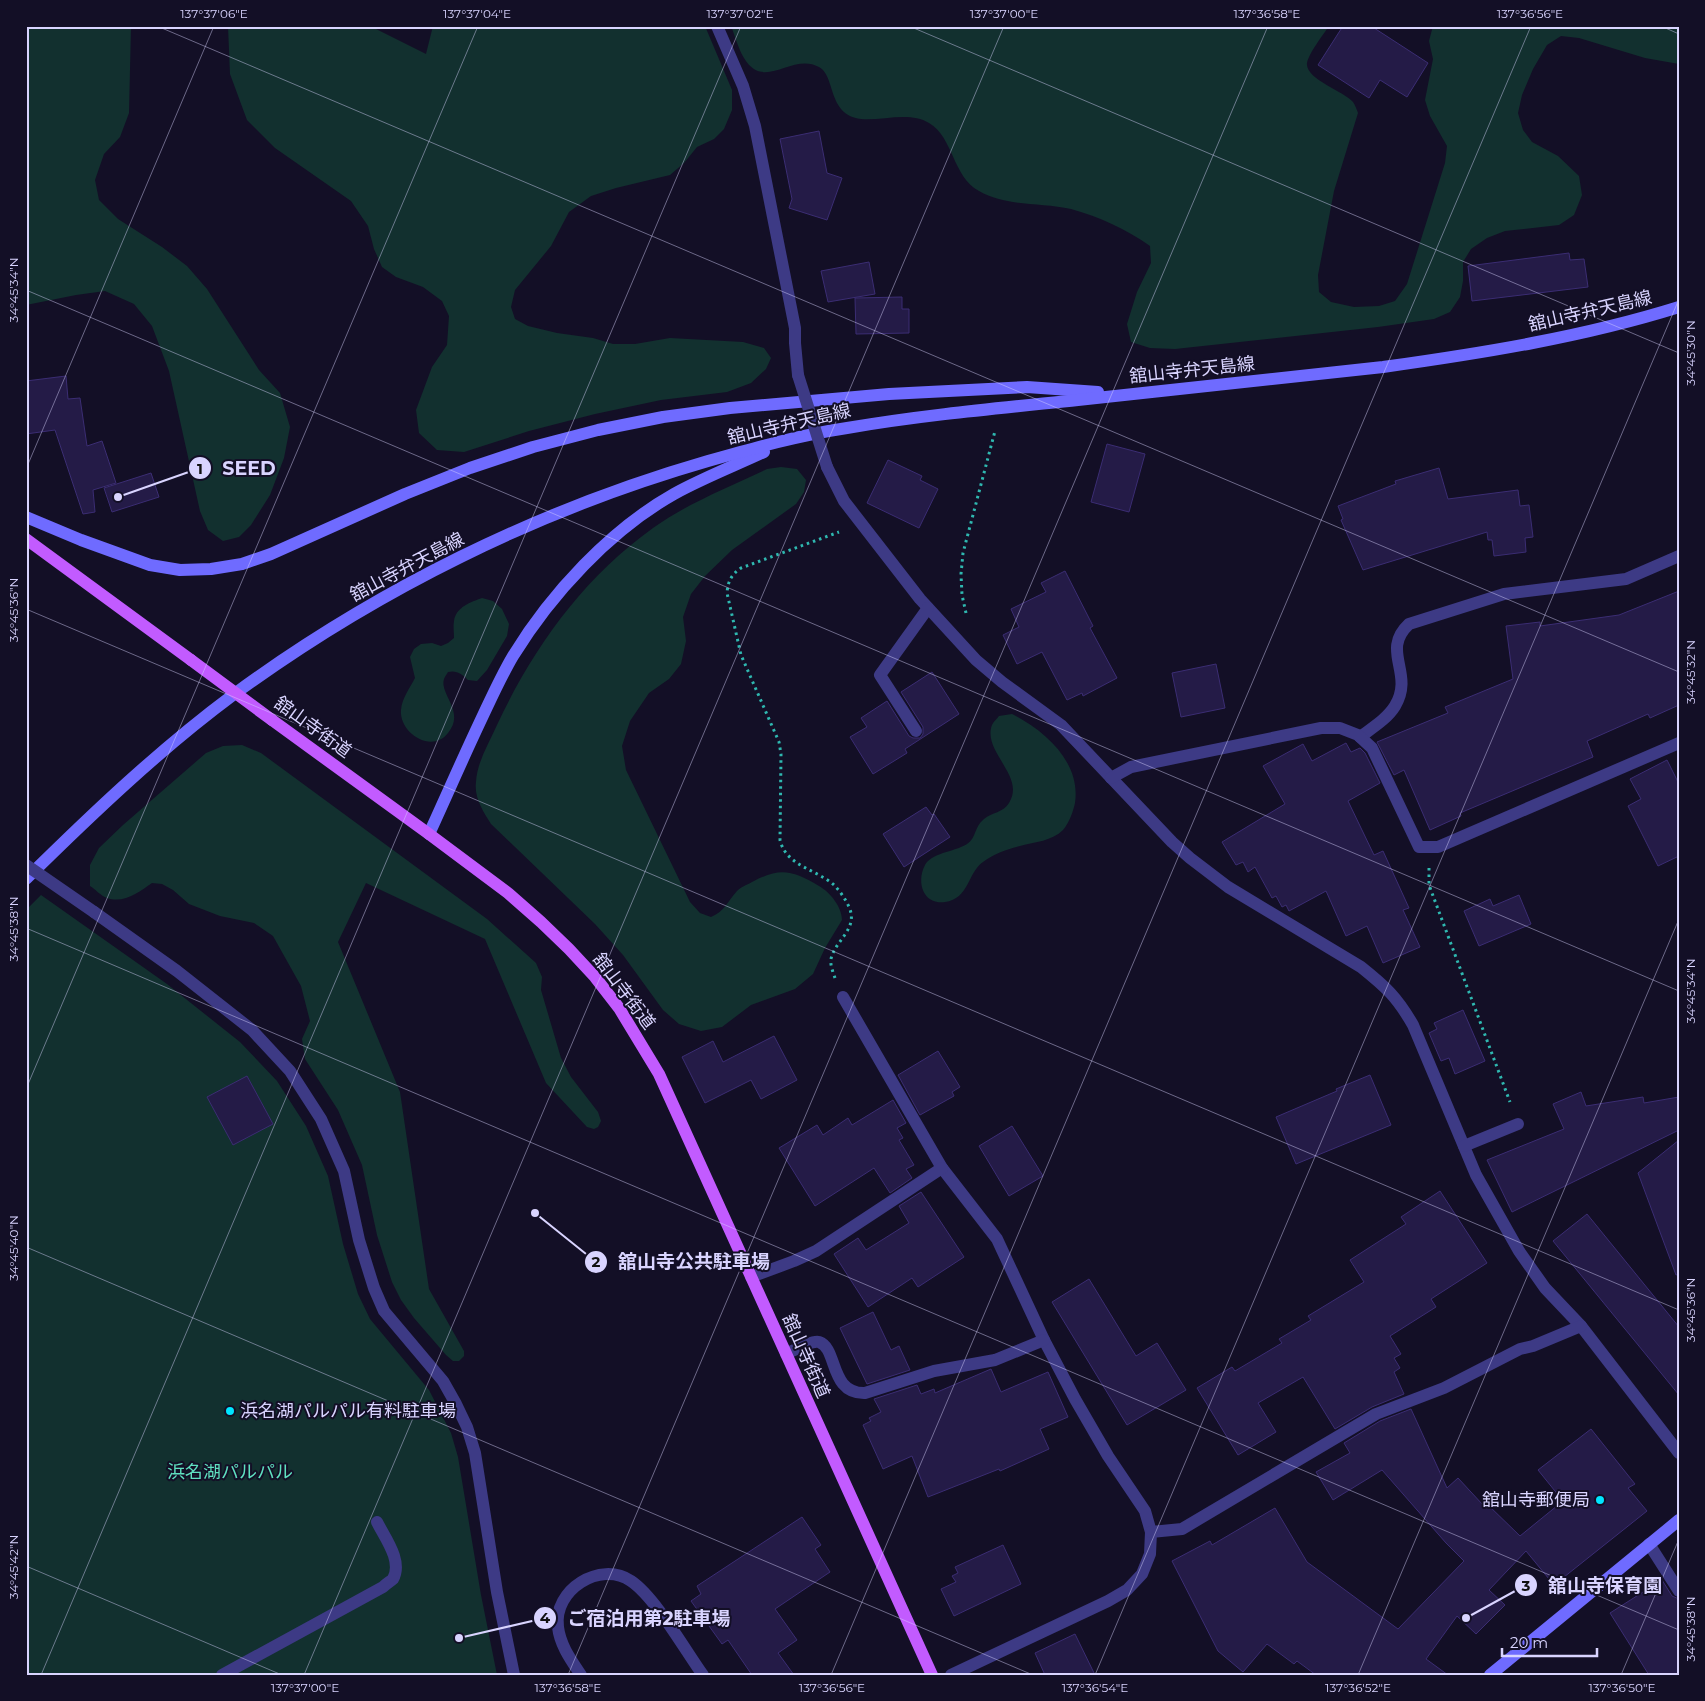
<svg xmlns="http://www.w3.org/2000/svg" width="1705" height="1701" viewBox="0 0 1705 1701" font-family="Montserrat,'Noto Sans JP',sans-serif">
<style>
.green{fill:#12302f}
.building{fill:#241b47;stroke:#3b2d73}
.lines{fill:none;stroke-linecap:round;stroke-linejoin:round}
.path{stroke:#2fb8b0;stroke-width:3;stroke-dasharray:2.5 4;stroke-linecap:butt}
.lane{stroke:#3d3a85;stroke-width:12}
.street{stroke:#3d3a85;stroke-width:12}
.secondary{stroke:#6f6bff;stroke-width:12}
.primary{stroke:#c25bff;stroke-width:12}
.street-bridge{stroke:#3d3a85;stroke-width:12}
.primary-bridge{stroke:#c25bff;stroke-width:12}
.ticks{fill:none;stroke:#d9d4ff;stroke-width:1;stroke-opacity:0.45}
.poi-dot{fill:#00e5ff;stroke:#130f26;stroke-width:2}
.labels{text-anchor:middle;stroke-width:4;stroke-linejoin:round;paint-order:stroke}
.street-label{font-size:18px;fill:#d9d4ff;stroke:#130f26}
.poi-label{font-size:18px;fill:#d9d4ff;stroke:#130f26;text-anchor:start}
.park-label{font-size:18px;fill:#5fe0c0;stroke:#130f26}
.leader{fill:none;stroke:#d9d4ff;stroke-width:2}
.callout-dot{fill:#d9d4ff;stroke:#130f26;stroke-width:2}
.mark-label{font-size:15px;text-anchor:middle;font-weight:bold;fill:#111}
.callout-label{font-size:19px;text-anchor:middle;font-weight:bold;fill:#d9d4ff;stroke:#130f26;stroke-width:4;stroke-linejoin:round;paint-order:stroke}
.neatline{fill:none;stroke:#d9d4ff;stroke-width:2}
.ticks-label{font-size:12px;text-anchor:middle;fill:#d9d4ff}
</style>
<rect width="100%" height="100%" fill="#130f26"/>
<g class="green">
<path d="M 26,26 L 131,26 L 129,113 L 120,137 L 104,154 L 95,180 L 99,200 L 118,219 L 162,247 L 187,266 L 207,289 L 259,370 L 280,393 L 290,427 L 284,458 L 270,495 L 251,525 L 239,537 L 223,541 L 208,530 L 200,511 L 169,371 L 152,326 L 134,304 L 105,291 L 76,295 L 26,305 Z"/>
<path d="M 228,26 L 370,26 L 426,54 L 433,26 L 705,26 L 732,90 L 732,110 L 724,129 L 714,139 L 697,147 L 684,163 L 670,175 L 616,188 L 591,196 L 569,212 L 551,246 L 515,290 L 511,307 L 515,319 L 528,326 L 557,333 L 593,338 L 613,344 L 635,344 L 670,338 L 743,342 L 764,348 L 771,358 L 766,369 L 751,383 L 727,392 L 661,400 L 595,414 L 529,431 L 464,452 L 437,450 L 419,433 L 416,410 L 432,367 L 447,345 L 449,316 L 442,301 L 423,287 L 396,277 L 382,267 L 374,249 L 368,226 L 351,201 L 275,148 L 247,120 L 230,74 Z"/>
<path d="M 731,26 L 1329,26 C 1323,35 1309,53 1307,63 C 1305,79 1344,91 1353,102 C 1355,105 1357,110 1358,113 L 1334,191 L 1318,275 L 1319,292 L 1331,302 L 1354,307 L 1379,306 L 1395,301 L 1407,284 L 1445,163 L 1447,146 L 1430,116 L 1425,100 L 1433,59 L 1429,41 L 1433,26 L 1679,26 L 1679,64 L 1645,58 L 1579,38 L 1561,36 L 1547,45 L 1533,69 L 1522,95 L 1518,113 L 1523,130 L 1532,142 L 1558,156 L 1579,176 L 1582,195 L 1574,215 L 1559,225 L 1505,231 L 1487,238 L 1471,249 L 1463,262 L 1463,281 L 1460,297 L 1450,312 L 1434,319 L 1378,327 L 1175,349 L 1150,348 L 1131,342 L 1127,324 L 1137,292 L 1151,263 L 1150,246 C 1126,229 1100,217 1071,209 C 1041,202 1007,207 979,191 C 952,176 954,138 929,123 C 910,111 882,121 861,119 C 827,115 836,76 819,67 C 792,52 764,92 744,58 C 738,48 735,36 731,26 Z"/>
<path d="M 781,467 L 797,469 L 806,480 L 804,492 L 796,504 L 732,550 L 705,576 L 691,594 L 683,617 L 686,641 L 681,664 L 669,679 L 649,693 L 630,721 L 622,746 L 626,770 L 690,902 L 700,913 L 711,917 C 724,912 728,901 737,891 C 742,886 749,884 754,881 C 781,867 793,871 819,886 C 830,892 842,907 842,920 L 825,948 L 813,974 L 795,989 L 751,1005 L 722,1027 L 701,1031 L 679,1024 L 663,1010 L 623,955 L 595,924 L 491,824 C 483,811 474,798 476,782 C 477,762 489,743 497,725 C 533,648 583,578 653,528 C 688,503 729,487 767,469 Z"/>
<path d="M 482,598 L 493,601 L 502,609 L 509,624 L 507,636 L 487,670 L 477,681 L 468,680 C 462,674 457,670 448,672 C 447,674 445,676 444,679 C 439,694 466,712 448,733 C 432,754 399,733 401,710 C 402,698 410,688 415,678 L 410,657 L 414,649 L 421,644 L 432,643 L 441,646 L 448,643 L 454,638 C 454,632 453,626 454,621 C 456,607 471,602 482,598 Z"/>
<path d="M 1012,714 C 1045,731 1081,762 1075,803 C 1073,812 1069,823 1063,830 C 1052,841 1035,842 1020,846 C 1007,849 994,854 983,862 C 968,872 969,899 945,902 C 923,905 916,882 925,865 C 931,854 950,852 961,847 C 978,841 972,829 984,819 C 992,812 1003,813 1009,803 C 1026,776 982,752 992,725 C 993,722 997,719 999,716 Z"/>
<path d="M 242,745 L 261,753 L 487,919 L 536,963 L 542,977 L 541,990 L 561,1058 L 571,1077 L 598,1112 L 601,1121 L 598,1127 L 594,1129 L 587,1127 L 546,1083 L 485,939 L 366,883 L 338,942 L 400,1092 L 429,1289 L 464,1351 L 464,1356 L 459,1361 L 453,1361 L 446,1355 L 414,1318 L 401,1300 L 392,1282 L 377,1235 L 362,1165 L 338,1110 L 305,1059 L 302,1039 L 310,1021 L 301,986 L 273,936 L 254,923 L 220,916 L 189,904 L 173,890 L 162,884 L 152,883 C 139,892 124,904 107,898 C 101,896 95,889 90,886 L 90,865 L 99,848 L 123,825 L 206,753 L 223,746 Z"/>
<path d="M 41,895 L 167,984 L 240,1042 L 277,1081 L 306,1126 L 328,1176 L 343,1244 L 358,1294 L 370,1319 L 429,1390 L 451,1433 L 458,1457 L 481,1595 L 497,1675 L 26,1675 L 26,910 Z"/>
</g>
<g class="building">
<path d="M 1343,26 L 1371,26 L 1428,63 L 1407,97 L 1380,80 L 1369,98 L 1318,65 Z"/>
<path d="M 819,131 L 827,173 L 842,178 L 827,220 L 789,208 L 792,199 L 780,139 Z"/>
<path d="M 1569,253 L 1570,260 L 1584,259 L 1588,287 L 1472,301 L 1468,266 Z"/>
<path d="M 869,262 L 875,294 L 828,302 L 821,271 Z"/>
<path d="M 902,297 L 902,309 L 909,309 L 909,333 L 856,334 L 855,298 Z"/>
<path d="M 66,376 L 68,399 L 80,398 L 87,446 L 102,441 L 116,483 L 93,490 L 95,512 L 83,514 L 55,430 L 26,434 L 26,381 Z"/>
<path d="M 1107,444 L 1145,454 L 1129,512 L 1091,502 Z"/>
<path d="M 888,460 L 922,476 L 920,480 L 938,489 L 919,528 L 867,503 Z"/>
<path d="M 1439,468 L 1448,499 L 1518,490 L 1520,506 L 1529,505 L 1533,537 L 1525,538 L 1526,552 L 1494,556 L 1492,540 L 1488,540 L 1487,532 L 1363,570 L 1341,520 L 1343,519 L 1338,506 L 1396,484 L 1395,481 Z"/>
<path d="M 151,473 L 159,497 L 112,512 L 104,488 Z"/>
<path d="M 1065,571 L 1093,626 L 1090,628 L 1117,678 L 1083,696 L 1082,693 L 1067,700 L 1042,652 L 1017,664 L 1003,635 L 1019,627 L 1011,609 L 1046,592 L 1041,583 Z"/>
<path d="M 1679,591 L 1679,705 L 1650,718 L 1648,714 L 1587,741 L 1593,757 L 1460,813 L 1461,816 L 1430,830 L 1404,770 L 1394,775 L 1377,742 L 1448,713 L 1445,707 L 1513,679 L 1506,626 L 1540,622 L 1540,626 L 1619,615 Z"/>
<path d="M 1216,664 L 1225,708 L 1181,717 L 1172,673 Z"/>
<path d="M 932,672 L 959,714 L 905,749 L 907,753 L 873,774 L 850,737 L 867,727 L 861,718 L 887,701 L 909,736 L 913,738 L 920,738 L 923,734 L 923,727 L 901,692 Z"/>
<path d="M 1346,743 L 1351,752 L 1360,748 L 1365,753 L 1380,783 L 1348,801 L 1374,855 L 1383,851 L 1409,908 L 1403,910 L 1420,947 L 1383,963 L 1367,926 L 1346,936 L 1326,891 L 1289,911 L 1286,905 L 1282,907 L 1276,896 L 1272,898 L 1255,867 L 1248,872 L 1243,862 L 1236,865 L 1222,842 L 1285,804 L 1263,766 L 1303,744 L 1312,761 Z"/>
<path d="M 1667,760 L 1679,784 L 1679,856 L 1658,866 L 1628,806 L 1641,799 L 1630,779 Z"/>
<path d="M 926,807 L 932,815 L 934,814 L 950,837 L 904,867 L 883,834 Z"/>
<path d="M 1519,895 L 1531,924 L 1479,946 L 1464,911 L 1490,899 L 1493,906 Z"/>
<path d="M 1463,1010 L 1485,1061 L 1455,1074 L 1449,1058 L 1441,1061 L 1429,1033 L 1437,1029 L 1434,1023 Z"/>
<path d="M 774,1036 L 797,1080 L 761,1099 L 751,1080 L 705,1103 L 682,1057 L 713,1041 L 723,1062 Z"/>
<path d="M 938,1051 L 960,1087 L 952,1092 L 954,1096 L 920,1115 L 898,1075 Z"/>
<path d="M 1370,1075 L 1391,1125 L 1296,1164 L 1276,1117 L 1337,1091 L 1336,1089 Z"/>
<path d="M 247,1076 L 273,1124 L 233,1145 L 207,1097 Z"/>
<path d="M 1581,1092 L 1586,1106 L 1643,1097 L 1644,1103 L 1679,1097 L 1679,1130 L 1512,1212 L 1487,1160 L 1564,1129 L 1553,1104 Z"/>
<path d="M 893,1100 L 906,1123 L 897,1128 L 903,1138 L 899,1140 L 914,1165 L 906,1169 L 912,1178 L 890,1193 L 874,1168 L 815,1206 L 779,1148 L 817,1125 L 823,1135 L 848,1118 L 852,1125 Z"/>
<path d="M 1012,1126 L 1043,1176 L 1009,1196 L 979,1146 Z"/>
<path d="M 1679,1140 L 1679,1274 L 1676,1275 L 1638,1173 Z"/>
<path d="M 1440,1191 L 1487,1263 L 1431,1299 L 1436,1307 L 1390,1336 L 1401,1354 L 1394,1358 L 1400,1368 L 1394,1372 L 1404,1394 L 1372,1407 L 1335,1429 L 1303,1377 L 1258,1403 L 1276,1432 L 1238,1455 L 1197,1388 L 1232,1367 L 1235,1371 L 1282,1343 L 1279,1339 L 1311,1320 L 1308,1316 L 1364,1282 L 1350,1260 L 1406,1224 L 1401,1217 Z"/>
<path d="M 921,1192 L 964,1257 L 918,1287 L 912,1278 L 868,1307 L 834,1254 L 858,1238 L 866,1250 L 909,1223 L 899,1206 Z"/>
<path d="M 1587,1214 L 1679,1327 L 1679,1395 L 1553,1241 Z"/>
<path d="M 1089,1279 L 1136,1356 L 1157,1343 L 1186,1390 L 1127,1425 L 1052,1302 Z"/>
<path d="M 873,1312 L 891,1350 L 899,1346 L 910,1370 L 867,1384 L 840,1328 Z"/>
<path d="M 991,1369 L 1001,1392 L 1048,1372 L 1068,1417 L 1040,1429 L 1049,1449 L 1000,1471 L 999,1469 L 928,1497 L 912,1456 L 883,1469 L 863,1425 L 871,1421 L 869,1418 L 881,1412 L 874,1399 L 917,1385 L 921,1394 L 934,1389 L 935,1393 Z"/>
<path d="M 1411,1409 L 1447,1488 L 1458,1478 L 1483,1505 L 1485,1502 L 1520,1536 L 1563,1501 L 1538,1470 L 1591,1429 L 1635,1484 L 1628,1488 L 1647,1511 L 1554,1585 L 1526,1551 L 1489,1590 L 1505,1605 L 1476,1634 L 1457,1616 L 1426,1659 L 1448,1675 L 1316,1675 L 1297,1661 L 1294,1664 L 1267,1644 L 1243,1672 L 1218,1651 L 1172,1561 L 1210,1541 L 1212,1545 L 1275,1508 L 1307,1562 L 1398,1629 L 1464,1561 L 1446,1543 L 1382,1470 L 1333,1500 L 1316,1472 L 1350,1453 L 1344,1443 L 1380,1421 Z"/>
<path d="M 802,1517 L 821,1545 L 815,1549 L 830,1572 L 775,1609 L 797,1640 L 778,1653 L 794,1675 L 752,1675 L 728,1640 L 722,1644 L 691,1601 L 701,1594 L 697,1586 Z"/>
<path d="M 1003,1545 L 1021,1584 L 954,1616 L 941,1589 L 956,1582 L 952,1576 L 958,1573 L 955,1567 Z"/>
<path d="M 1662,1580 L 1672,1596 L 1679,1599 L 1679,1675 L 1649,1675 L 1610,1613 Z"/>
<path d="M 1075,1634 L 1095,1675 L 1045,1675 L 1035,1653 Z"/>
</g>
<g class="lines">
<g class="path">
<path d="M 966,613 L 962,595 L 961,574 L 963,553 L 995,431"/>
<path d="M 1429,868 L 1429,885 L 1510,1102"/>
<path d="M 835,978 C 833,972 830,965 831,959 C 835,940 859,929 849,907 C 846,900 840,891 834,885 C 816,869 786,866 780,840 L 781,754 L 779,742 L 741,655 L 727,593 C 728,581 731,575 741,568 L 839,532"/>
</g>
<g class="lane">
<path d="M 222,1675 L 383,1587 C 386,1584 391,1581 393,1579 C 403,1561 385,1538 377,1522"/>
<path d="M 581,1675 C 571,1660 560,1645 558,1627 C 553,1590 600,1560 631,1581 C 655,1597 685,1650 703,1675"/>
</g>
<g class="street">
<path d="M 717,26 L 743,86 L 755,126 L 795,328 L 795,343 L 798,375"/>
<path d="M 827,467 L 844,501 L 851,510 L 920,599 L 976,660 L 1002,682 L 1061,725 L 1172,842 L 1190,858 L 1228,887 L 1361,967 C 1386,987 1397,997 1413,1025 L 1476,1175 L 1519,1251 L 1545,1288 L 1581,1326 L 1679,1453"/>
<path d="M 916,731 L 880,675 L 928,608"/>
<path d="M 1360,737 C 1372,728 1387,719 1395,706 C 1415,673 1380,651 1409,624 L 1504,594 L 1626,579 L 1679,556"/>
<path d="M 1111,778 L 1131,767 L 1321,728 L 1340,728 L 1358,735 L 1372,748 L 1419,847 L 1438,847 L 1679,743"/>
<path d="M 94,912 L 177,971 L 252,1030 L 290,1071 L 321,1119 L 344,1171 L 359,1240 L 374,1288 L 384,1311 L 443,1381 L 456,1404 L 467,1427 L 475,1453 L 497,1592 L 514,1675"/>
<path d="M 843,997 L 942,1168 L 997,1239 L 1044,1340 L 1075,1399 L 1108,1456 L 1145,1511 L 1151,1532 L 1150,1554 L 1142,1574 L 1127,1590 L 1108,1601 L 951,1675"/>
<path d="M 1464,1146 L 1518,1124"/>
<path d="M 751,1277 L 794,1261 L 816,1251 L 942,1168"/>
<path d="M 786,1354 C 793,1351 812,1340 819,1342 C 838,1348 829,1394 865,1393 L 934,1371 L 995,1360 L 1044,1340"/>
<path d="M 1151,1532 L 1182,1529 L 1376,1414 L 1444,1388 L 1520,1349 L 1533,1346 L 1581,1326"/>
<path d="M 1649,1544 L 1679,1591"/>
</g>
<g class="secondary">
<path d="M 26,517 L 81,540 L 150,565 L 180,570 L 211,569 L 242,564 L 271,554 L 405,494 L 470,468 L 533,447 L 598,430 L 663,417 L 730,408 L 889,394 L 1027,387 L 1098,392"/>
<path d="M 429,834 C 446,797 462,760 479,724 C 490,701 500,678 513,656 C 551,594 610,530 674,494 C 703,478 734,466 764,452"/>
<path d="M 26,879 C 92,814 159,750 233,695 C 376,590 538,510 708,461 C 754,448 800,435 847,428 C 923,415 1001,408 1078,400 C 1179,389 1281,378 1383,367 C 1483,353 1583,337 1679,307"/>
<path d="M 1490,1675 L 1679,1520"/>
</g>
<g class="primary">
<path d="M 26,539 L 191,660"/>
<path d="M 272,720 L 429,834 L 508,893 L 541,922 L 569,949 L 595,977 L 619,1008 L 659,1074 L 932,1675"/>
</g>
<g class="street-bridge">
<path d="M 798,375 L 827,467"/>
<path d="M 26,865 L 94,912"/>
</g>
<path class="primary-bridge" d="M 191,660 L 272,720"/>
</g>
<path class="ticks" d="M 157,26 L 1679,672M 909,26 L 1679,353M 1661,26 L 1679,34M 26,290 L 1679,991M 26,469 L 214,26M 26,609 L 1679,1310M 26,928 L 1679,1630M 26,1089 L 478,26M 26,1247 L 1033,1675M 26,1566 L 282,1675M 41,1675 L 741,26M 304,1675 L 1004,26M 568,1675 L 1268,26M 831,1675 L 1531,26M 1095,1675 L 1679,299M 1358,1675 L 1679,919M 1621,1675 L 1679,1539"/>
<g class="poi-dot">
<circle cx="230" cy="1411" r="5"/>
<circle cx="1600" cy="1500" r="5"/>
</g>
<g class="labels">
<g class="street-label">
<text transform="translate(1590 311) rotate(-13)" y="6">舘山寺弁天島線</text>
<text transform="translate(1192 370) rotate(-6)" y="6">舘山寺弁天島線</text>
<text transform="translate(789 424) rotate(-13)" y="6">舘山寺弁天島線</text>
<text transform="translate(407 567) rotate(-28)" y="6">舘山寺弁天島線</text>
<text transform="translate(313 727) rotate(36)" y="6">舘山寺街道</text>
<text transform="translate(624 991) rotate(53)" y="6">舘山寺街道</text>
<text transform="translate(806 1356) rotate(66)" y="6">舘山寺街道</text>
</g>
<g class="poi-label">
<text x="240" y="1417">浜名湖パルパル有料駐車場</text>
<text x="1590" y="1506" text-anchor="end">舘山寺郵便局</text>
</g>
<g class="park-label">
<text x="230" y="1478">浜名湖パルパル</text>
</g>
</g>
<path class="leader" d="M118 497L200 468M535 1213L596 1262M1466 1618L1526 1585M459 1638L545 1618"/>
<g class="callout-dot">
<circle cx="118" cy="497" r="5"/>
<circle cx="535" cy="1213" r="5"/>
<circle cx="1466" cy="1618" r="5"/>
<circle cx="459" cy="1638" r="5"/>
<circle cx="200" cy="468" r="12"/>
<circle cx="596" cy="1262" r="12"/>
<circle cx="1526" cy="1585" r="12"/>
<circle cx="545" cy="1618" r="12"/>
</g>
<g class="mark-label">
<text x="200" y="474">1</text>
<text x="596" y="1267">2</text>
<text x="1526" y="1591">3</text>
<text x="545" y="1623">4</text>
</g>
<g class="callout-label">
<text x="249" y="475">SEED</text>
<text x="694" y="1268">舘山寺公共駐車場</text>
<text x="1605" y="1592">舘山寺保育園</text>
<text x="649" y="1625">ご宿泊用第2駐車場</text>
</g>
<rect width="1705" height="1701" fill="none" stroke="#130f26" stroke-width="55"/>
<path d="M1502 1648v8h95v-8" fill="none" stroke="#d9d4ff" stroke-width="2.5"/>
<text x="1510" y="1648" font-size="15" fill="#d9d4ff" stroke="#130f26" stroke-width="4" paint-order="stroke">20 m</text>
<rect x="28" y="28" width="1650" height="1646" class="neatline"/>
<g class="ticks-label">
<text x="214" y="18">137°37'06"E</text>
<text x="477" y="18">137°37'04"E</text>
<text x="740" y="18">137°37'02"E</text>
<text x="1004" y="18">137°37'00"E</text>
<text x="1267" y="18">137°36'58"E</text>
<text x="1530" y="18">137°36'56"E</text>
<text transform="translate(14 290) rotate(-90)" y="4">34°45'34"N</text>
<text transform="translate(1691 353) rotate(-90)" y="4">34°45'30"N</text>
<text transform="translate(14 610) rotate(-90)" y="4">34°45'36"N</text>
<text transform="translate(1691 672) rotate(-90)" y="4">34°45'32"N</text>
<text transform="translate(14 929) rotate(-90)" y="4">34°45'38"N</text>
<text transform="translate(1691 991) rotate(-90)" y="4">34°45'34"N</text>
<text transform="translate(14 1248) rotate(-90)" y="4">34°45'40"N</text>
<text transform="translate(1691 1310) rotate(-90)" y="4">34°45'36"N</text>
<text transform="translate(14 1567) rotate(-90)" y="4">34°45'42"N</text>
<text transform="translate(1691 1629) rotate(-90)" y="4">34°45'38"N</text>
<text x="305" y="1692">137°37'00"E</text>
<text x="568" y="1692">137°36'58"E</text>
<text x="832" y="1692">137°36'56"E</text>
<text x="1095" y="1692">137°36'54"E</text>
<text x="1358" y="1692">137°36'52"E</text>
<text x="1622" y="1692">137°36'50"E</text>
</g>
</svg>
